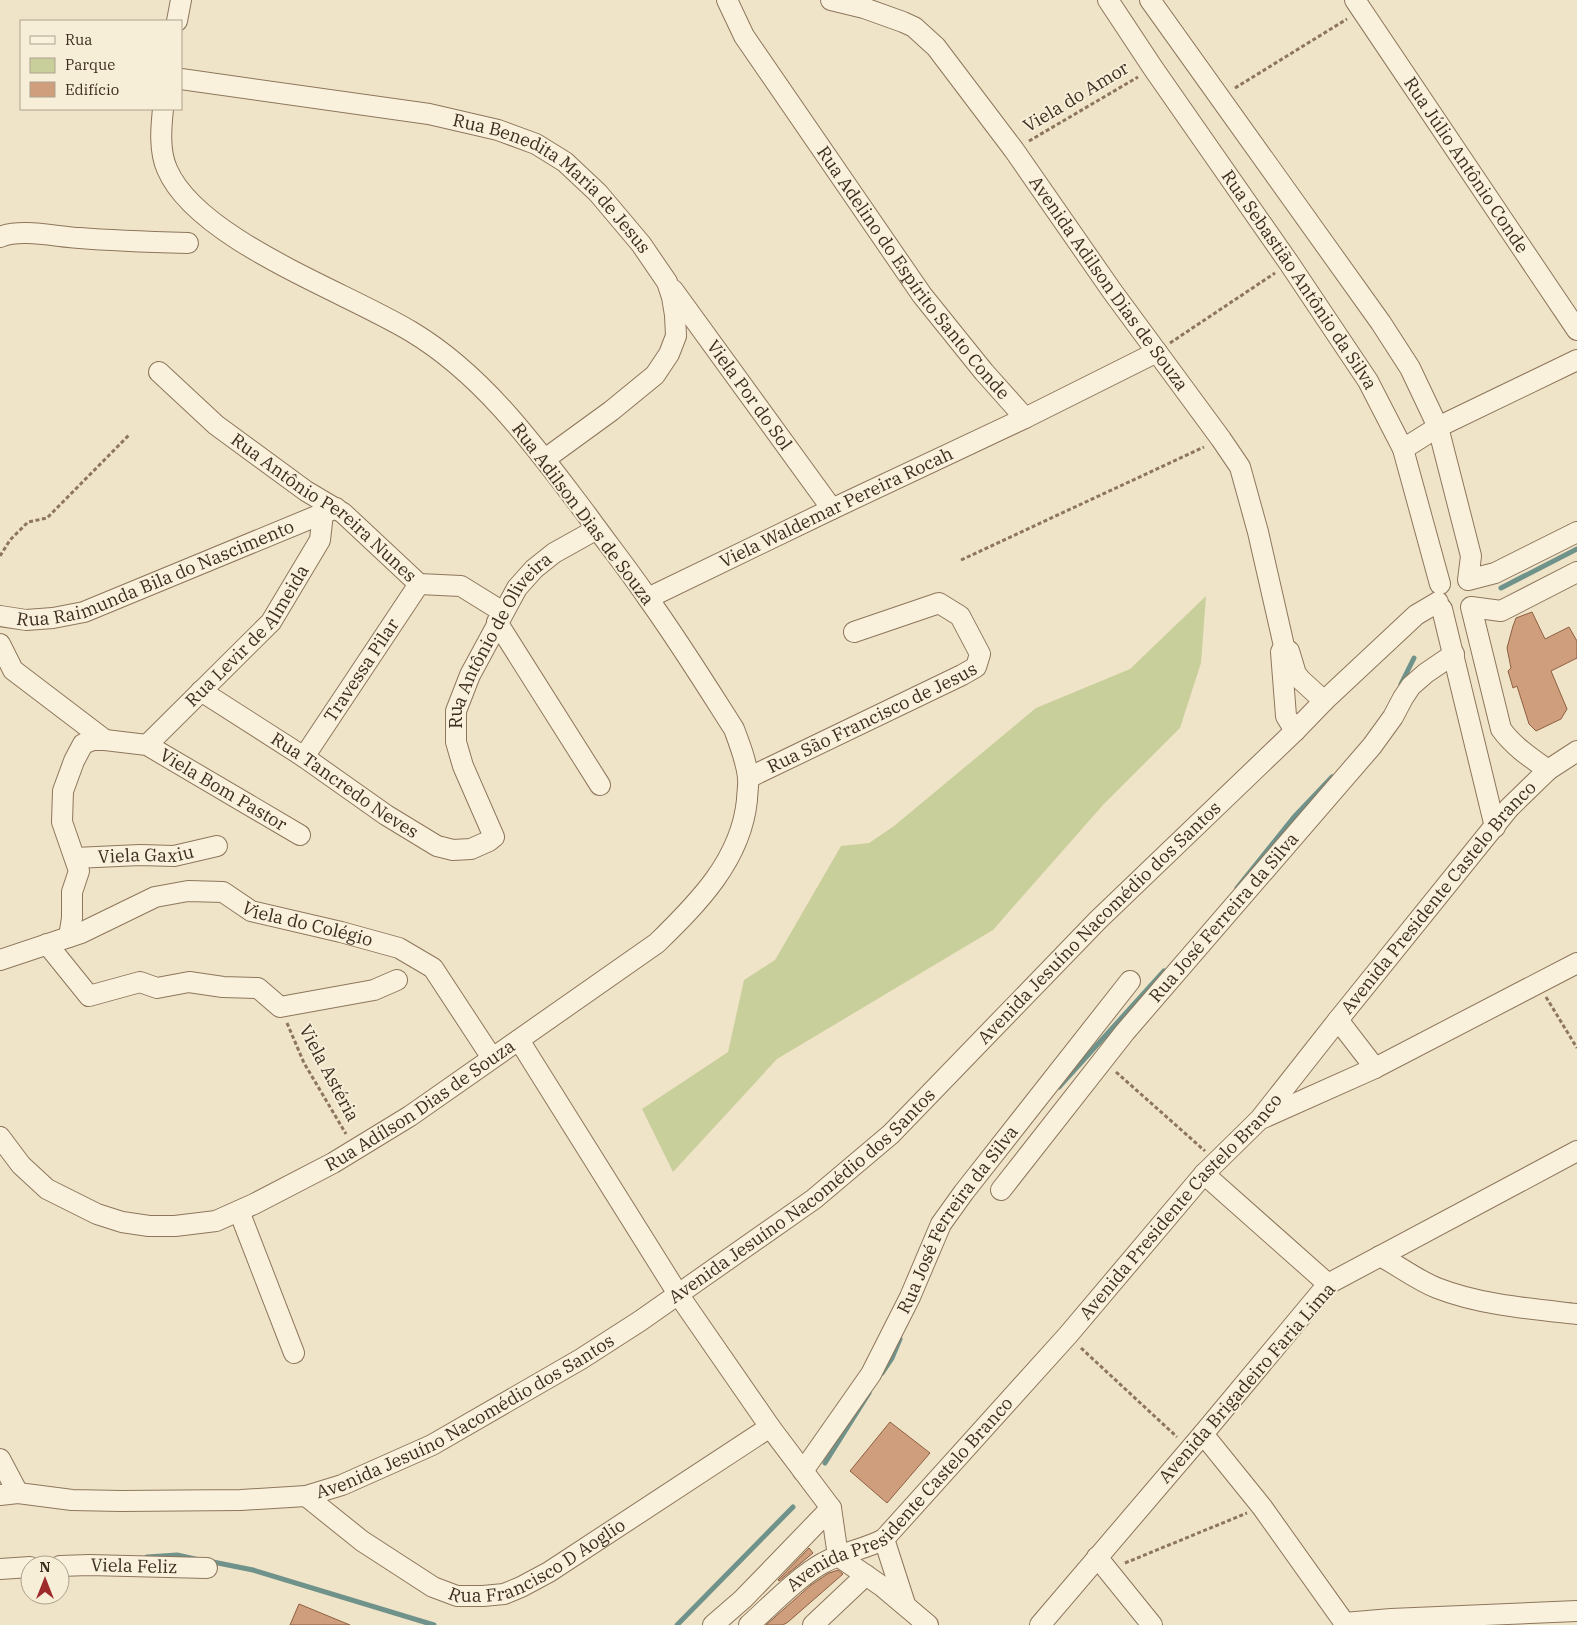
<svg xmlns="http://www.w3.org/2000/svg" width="1577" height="1625" viewBox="0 0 1577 1625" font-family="'IBM Plex Serif',serif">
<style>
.green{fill:#c9cf9b}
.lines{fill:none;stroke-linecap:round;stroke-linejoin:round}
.stream{stroke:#6f938a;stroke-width:5}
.building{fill:#cf9f7d;stroke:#8d5f41}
.minor-casing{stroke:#8d765c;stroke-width:22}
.path{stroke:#8d765c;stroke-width:3;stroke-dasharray:4 2.5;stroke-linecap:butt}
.minor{stroke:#faf1dc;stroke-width:20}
.labels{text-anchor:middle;stroke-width:4;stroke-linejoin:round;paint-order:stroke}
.street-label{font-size:18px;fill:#3d2e20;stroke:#f7eed8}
</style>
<rect width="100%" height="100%" fill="#f0e4c8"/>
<path class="green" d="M 1206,596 L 1201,663 L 1180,728 L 1103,805 L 993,930 L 777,1059 L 673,1172 L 642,1109 L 728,1052 L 744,980 L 775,960 L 841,846 L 869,843 L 894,826 L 1036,708 L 1130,669 Z"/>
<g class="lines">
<g class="stream">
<path d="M 1501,588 L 1577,549"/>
<path d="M 1401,684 L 1414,658"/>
<path d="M 1237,888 L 1294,817 L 1332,777"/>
<path d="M 1059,1087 L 1164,971"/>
<path d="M 882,1373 L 892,1358 L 900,1339"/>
<path d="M 825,1463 L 869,1393"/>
<path d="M 147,1557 L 177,1555 L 195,1559"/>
<path d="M 208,1561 L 253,1570 L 434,1625"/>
<path d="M 32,1562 L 56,1561"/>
<path d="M 677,1625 L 793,1507"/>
</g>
</g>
<g class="building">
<path d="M 1532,612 L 1545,639 L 1569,627 L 1577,641 L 1577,658 L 1551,671 L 1567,709 L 1561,719 L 1536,731 L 1529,724 L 1517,686 L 1513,688 L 1508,671 L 1511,668 L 1507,648 L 1513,626 L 1516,618 Z"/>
<path d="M 890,1422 L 930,1453 L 887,1503 L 850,1471 Z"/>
<path d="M 809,1548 L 813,1553 L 779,1581 L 778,1580 Z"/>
<path d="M 838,1570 L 843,1574 L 788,1622 L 783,1625 L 766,1625 L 811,1585 L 829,1573 Z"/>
<path d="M 299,1604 L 350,1625 L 290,1625 Z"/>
</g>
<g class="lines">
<defs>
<g id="minor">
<path id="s1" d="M 727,0 L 744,36 L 922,295 L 984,372 L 1025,418 L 1157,352"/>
<path id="s2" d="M 831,0 L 864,8 L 903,22 L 914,27 L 936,47 L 1014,150 L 1112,291 L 1221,439 L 1240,467 L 1258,532 L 1284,646 L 1281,652 L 1286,716 L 1295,731"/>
<path id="s3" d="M 1108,0 L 1153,68 L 1289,263 L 1368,381 L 1403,449 L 1440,584"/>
<path d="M 1150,0 L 1381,323 L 1410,368 L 1438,427 L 1471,556 L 1468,580 L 1495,573 L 1577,532"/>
<path id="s4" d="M 1355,0 L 1577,330"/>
<path d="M 177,21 L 181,0"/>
<path id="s5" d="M 181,79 L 429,114 L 498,130 L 536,144 L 565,162 L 598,193 L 641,244 L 667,282 L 672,297 L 675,315 L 676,336 L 669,354 L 655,375 L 611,411 L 545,459"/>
<path d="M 0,237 C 21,228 57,237 80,238 C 116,241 152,242 188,243"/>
<path id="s6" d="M 673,290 L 832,509"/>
<path id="s7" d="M 159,372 L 216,425 L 306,491 L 343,513 L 419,584 L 461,586 L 503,612"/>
<path d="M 1403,449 L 1438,427 L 1577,360"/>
<path id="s8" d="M 648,598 L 832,509 L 1025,418"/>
<path d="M 1442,609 L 1495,827"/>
<path id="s9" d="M 0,616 L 26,620 L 53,618 L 84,612 L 336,508"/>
<path d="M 497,622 L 600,785"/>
<path d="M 0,644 L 13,670 L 105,740"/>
<path d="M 1289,651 L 1296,674 L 1301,680 L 1324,701"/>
<path id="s10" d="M 201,691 L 304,757 L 386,815 L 437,846 L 453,850 L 471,849 L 489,841 L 494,837 L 463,766 L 456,742 L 456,711 L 470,675 L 517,588 L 534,569 L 554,553 L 597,529"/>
<path id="s11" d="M 147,745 L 271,622 L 320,540 L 323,513"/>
<path id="s12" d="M 304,757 L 419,584"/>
<path d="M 1548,770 C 1531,758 1513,746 1501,729 L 1471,607 L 1501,611 L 1577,572"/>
<path id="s13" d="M 748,778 L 962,675 L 976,667 L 980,654 L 960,616 L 939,603 L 854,632"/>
<path id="s14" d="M 75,858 L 140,855 L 174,856 L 217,846"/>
<path id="s15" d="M 69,937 L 72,918 L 72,892 L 79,871 L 62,822 L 63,791 L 74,761 L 83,744 L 93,740 L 105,740 L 147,745 L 300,835"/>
<path d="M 47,944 L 89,996 L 140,982 L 157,988 L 189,982 L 223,987 L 258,988 L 280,1007 L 374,990 L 397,980"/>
<path id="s16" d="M 0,960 L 81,933 L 155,897 L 188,891 L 223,892 L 251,911 L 341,932 L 399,948 L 433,968 L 492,1058"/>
<path d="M 1338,1020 L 1375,1068"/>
<path d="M 519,1040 L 678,1294 L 770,1427 L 831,1508 L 838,1556 L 883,1587 L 928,1625"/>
<path d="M 1263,1118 L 1375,1068 L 1577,963"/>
<path id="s17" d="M 0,1137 L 21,1165 L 47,1189 L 97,1214 L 122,1222 L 149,1226 L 175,1226 L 216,1221 L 254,1204 L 333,1163 L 410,1116 L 657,943 C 698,903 741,860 747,800 C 747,793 749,784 748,777 C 746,760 740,745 734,729 C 706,685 678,640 647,597 C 628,569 607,543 587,515 C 537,449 485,376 412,332 C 347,292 197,240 167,169 C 159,151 161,128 163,109"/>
<path d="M 1204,1174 L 1328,1284"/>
<path id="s18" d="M 1001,1190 L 1125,1032 L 1372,746 L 1393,717 L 1403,698 L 1411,686 L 1426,673 L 1454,654"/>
<path d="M 239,1211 L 294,1353"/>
<path d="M 1380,1256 C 1399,1266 1417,1280 1437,1288 C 1480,1305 1532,1309 1577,1314"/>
<path d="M 1203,1434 L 1262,1507 L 1346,1625"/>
<path d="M 0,1459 L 18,1493"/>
<path id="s19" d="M 803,1471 L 871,1374 L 910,1297 L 941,1224 L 964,1192 L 1130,981"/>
<path id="s20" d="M 0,1495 L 18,1493 L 72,1500 L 121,1501 L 241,1500 L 306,1496 L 342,1485 L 432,1445 L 581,1359 L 640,1321 L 814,1199 L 891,1134 L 1098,920 L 1295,731 L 1324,701 L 1416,615 L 1438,602"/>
<path id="s21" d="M 306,1496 L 362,1541 L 433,1587 L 457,1596 L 483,1596 L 504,1594 L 521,1587 L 549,1572 L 770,1427"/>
<path d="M 884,1539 L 905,1604"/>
<path d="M 1097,1557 L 1152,1625"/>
<path id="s22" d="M 60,1566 L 89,1565 L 207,1568"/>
<path d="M 0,1569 L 30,1567"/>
<path d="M 1344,1623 L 1391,1619 L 1577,1611"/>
<path d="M 713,1625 L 743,1599 L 831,1508"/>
<path id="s23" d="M 749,1625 C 770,1606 799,1576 823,1563 C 842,1552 864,1550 884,1539 L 1068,1335 L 1204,1174 L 1260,1119 L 1338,1020 L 1509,808 L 1548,770 L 1577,751"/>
<path d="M 813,1625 L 866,1575"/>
<path d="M 1040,1625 L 1203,1434 L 1328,1284 L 1577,1151"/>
</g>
</defs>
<use href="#minor" class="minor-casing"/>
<g class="path">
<path d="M 1235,88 L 1347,19"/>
<path d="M 1029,141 L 1138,77"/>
<path d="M 1170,343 L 1275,273"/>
<path d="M 0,556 L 10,540 L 28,522 L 47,518 L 129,435"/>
<path d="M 961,560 L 1204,447"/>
<path d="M 1546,997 L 1577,1048"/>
<path d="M 287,1023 L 304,1063 L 346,1134"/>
<path d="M 1116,1072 L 1205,1151"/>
<path d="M 1081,1348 L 1177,1437"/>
<path d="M 1125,1563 L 1247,1513"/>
</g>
<use href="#minor" class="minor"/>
</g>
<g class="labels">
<g class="street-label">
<text transform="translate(1076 97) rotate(-31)" y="6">Viela do Amor</text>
<text dy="6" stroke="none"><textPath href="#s4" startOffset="199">Rua Júlio Antônio Conde</textPath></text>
<text dy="6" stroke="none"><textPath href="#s5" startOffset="396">Rua Benedita Maria de Jesus</textPath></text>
<text dy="6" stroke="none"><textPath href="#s1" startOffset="331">Rua Adelino do Espírito Santo Conde</textPath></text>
<text dy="6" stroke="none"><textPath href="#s3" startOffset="339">Rua Sebastião Antônio da Silva</textPath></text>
<text dy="6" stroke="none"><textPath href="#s2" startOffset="410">Avenida Adilson Dias de Souza</textPath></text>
<text dy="6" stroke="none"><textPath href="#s6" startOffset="130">Viela Por do Sol</textPath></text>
<text dy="6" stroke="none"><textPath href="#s7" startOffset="214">Rua Antônio Pereira Nunes</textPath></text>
<text dy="6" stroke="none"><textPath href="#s8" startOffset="209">Viela Waldemar Pereira Rocah</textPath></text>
<text transform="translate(583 514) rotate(53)" y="6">Rua Adilson Dias de Souza</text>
<text dy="6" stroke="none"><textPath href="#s9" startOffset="164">Rua Raimunda Bila do Nascimento</textPath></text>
<text dy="6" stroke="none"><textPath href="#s11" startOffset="149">Rua Levir de Almeida</textPath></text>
<text dy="6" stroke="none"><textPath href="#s10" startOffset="559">Rua Antônio de Oliveira</textPath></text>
<text dy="6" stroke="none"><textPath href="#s12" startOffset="104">Travessa Pilar</textPath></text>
<text dy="6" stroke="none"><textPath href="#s13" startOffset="138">Rua São Francisco de Jesus</textPath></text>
<text dy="6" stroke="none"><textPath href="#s10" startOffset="172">Rua Tancredo Neves</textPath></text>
<text dy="6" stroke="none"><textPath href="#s15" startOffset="355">Viela Bom Pastor</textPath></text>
<text dy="6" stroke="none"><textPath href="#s14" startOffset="71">Viela Gaxiu</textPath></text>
<text dy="6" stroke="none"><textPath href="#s23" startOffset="1011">Avenida Presidente Castelo Branco</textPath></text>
<text dy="6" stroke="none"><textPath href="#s18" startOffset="352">Rua José Ferreira da Silva</textPath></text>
<text dy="6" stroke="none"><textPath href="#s16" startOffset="328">Viela do Colégio</textPath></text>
<text dy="6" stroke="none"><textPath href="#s20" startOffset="1295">Avenida Jesuíno Nacomédio dos Santos</textPath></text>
<text transform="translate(329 1073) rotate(62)" y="6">Viela Astéria</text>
<text dy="6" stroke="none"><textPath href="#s17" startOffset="482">Rua Adílson Dias de Souza</textPath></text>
<text dy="6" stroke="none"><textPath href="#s20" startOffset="890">Avenida Jesuíno Nacomédio dos Santos</textPath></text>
<text dy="6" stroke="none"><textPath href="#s23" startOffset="608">Avenida Presidente Castelo Branco</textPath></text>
<text dy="6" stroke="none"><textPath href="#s19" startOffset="296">Rua José Ferreira da Silva</textPath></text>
<text transform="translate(1247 1383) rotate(-49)" y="6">Avenida Brigadeiro Faria Lima</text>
<text dy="6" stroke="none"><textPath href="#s20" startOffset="485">Avenida Jesuíno Nacomédio dos Santos</textPath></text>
<text dy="6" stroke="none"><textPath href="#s23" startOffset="202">Avenida Presidente Castelo Branco</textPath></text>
<text dy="6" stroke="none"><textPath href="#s21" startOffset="271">Rua Francisco D Aoglio</textPath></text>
<text dy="6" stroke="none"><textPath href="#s22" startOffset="74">Viela Feliz</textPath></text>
</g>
</g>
<rect x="20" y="20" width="162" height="90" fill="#f7eed8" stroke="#ada18e"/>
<rect x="30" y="36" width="25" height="8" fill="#faf1dc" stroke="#ada18e"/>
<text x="65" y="45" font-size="15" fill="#3d2e20">Rua</text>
<rect x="30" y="58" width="25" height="15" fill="#c9cf9b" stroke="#ada18e"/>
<text x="65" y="70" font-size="15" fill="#3d2e20">Parque</text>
<rect x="30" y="82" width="25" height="15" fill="#cf9f7d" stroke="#ada18e"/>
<text x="65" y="95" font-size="15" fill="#3d2e20">Edifício</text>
<g transform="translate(45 1580)"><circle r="24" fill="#f7eed8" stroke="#ada18e"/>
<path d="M0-4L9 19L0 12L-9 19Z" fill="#9e2a2b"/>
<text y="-8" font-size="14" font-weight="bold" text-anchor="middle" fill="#3d2e20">N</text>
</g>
</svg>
